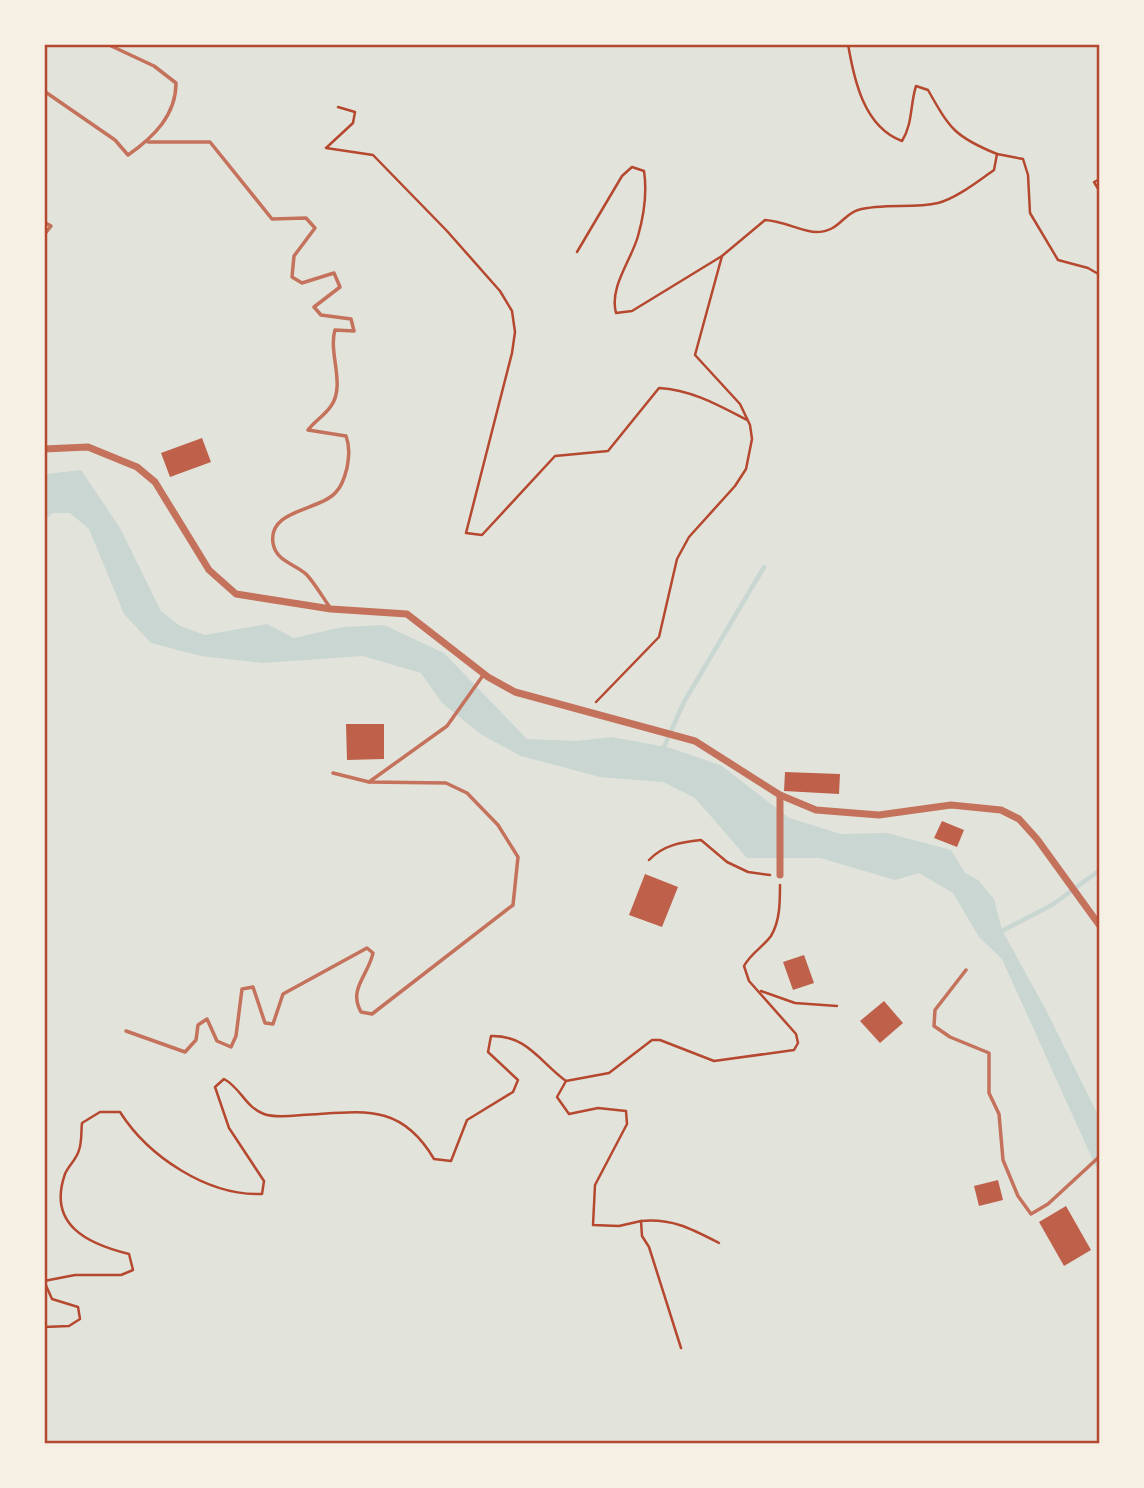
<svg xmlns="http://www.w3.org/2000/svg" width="1144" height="1488" viewBox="0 0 1144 1488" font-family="Rubik,sans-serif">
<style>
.green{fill:#e2e4dc}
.water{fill:#c9d6d2}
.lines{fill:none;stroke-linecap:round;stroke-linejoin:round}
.stream{stroke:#c9d6d2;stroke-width:4.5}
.building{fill:#bf614a}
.path{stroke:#b5482f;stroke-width:2.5}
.service{stroke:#c5725c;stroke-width:3.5}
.minor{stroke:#c5725c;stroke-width:7}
.neatline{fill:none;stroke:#b5482f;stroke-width:2.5}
</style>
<rect width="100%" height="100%" fill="#f6efe4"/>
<rect class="green" x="44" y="44" width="1056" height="1400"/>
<path class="water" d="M 81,470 L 120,528 L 161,611 L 180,626 L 205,635 L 267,624 L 294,638 L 343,627 L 384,625 L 444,653 L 527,739 L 576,741 L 612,737 L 671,748 L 722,766 L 789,818 L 841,834 L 887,833 L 951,850 L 965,873 L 978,880 L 994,899 L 1002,930 L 1046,1010 L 1100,1119 L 1100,1176 L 1002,959 L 979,937 L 953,893 L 919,873 L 895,880 L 820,858 L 747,858 L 695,798 L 663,782 L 600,777 L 521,756 L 482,735 L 442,703 L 421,673 L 363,656 L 263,663 L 201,656 L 151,643 L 124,614 L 89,529 L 70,513 L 53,513 L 44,521 L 44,477 L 47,474 Z"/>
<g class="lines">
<g class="stream">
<path d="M 663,749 L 684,702 L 764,567"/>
<path d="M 1000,932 L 1052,905 L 1100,870"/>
</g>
</g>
<g class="building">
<path d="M 202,438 L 211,462 L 170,477 L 161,453 Z"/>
<path d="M 346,724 L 384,724 L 384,759 L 347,760 Z"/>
<path d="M 785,772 L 840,774 L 839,794 L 784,791 Z"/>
<path d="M 942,821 L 964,830 L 957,847 L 934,838 Z"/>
<path d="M 645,874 L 678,887 L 662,927 L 629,915 Z"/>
<path d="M 804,955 L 814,983 L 793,990 L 783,962 Z"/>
<path d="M 884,1001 L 903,1023 L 880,1043 L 860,1021 Z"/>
<path d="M 998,1180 L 1003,1200 L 979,1206 L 974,1186 Z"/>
<path d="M 1066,1206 L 1091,1250 L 1064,1266 L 1039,1222 Z"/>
</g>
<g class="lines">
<g class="path">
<path d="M 338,107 L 355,112 L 353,123 L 326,148 L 373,155 L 447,231 L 500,291 L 512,311 L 515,332 L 512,353 L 466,533 L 482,535 L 555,456 L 608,451 L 659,388 C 692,390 718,405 747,420"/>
<path d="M 997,154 L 1023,159 L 1028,175 L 1030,213 L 1058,260 L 1088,268 L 1100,275"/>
<path d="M 1100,179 L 1094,182 L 1100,192"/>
<path d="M 577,252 L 622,176 L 632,167 L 644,171 C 647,191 644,215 638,236 C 631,261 609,287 616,313 L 632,311 L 722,256"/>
<path d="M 596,702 L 659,637 L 677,559 L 689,537 L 735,486 L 746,469 L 752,439 L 750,425 L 740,404 L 695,355 L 722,256 L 765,220 C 784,221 803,232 816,232 C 839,232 842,215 858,210 C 884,203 913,209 938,203 C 957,198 978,181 994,170 L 997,154 C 955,137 950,129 928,90 L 916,86 C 910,105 913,123 902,141 C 864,127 854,80 848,44"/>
<path d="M 649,860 C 663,845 682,842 701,840 L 727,862 L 748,872 L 770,875"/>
<path d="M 761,991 L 795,1003 L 837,1006"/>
<path d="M 641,1221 C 672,1218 692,1229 719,1243"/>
<path d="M 44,1327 L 69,1326 L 80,1319 L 78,1307 L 52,1299 L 44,1281 L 75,1275 L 121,1275 L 133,1270 L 129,1254 C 88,1244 47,1225 65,1174 C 68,1166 77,1159 79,1150 C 82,1142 81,1131 82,1123 L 100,1112 L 120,1112 C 148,1156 207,1196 262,1194 L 264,1181 L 229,1128 L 215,1087 L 224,1079 C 241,1088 245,1107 264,1114 C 274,1118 291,1116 302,1115 C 361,1112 400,1101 434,1159 L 451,1161 L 467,1120 L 513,1092 L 518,1080 L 488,1052 L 491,1036 C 527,1035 540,1062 566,1081"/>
<path d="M 681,1348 L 649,1247 L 642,1236 L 641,1221 L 619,1226 L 593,1225 L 595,1185 L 627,1124 L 626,1111 L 598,1108 L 569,1114 L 557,1097 L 566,1081 L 609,1073 L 652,1040 L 660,1040 L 714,1061 L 794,1050 L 798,1043 L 796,1034 L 749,981 L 744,966 C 751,953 763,947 771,936 C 780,921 780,902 780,885"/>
</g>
<g class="service">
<path d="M 44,91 L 115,140 L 128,155 C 154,137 176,115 176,83 L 154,66 L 107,44"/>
<path d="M 148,142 L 210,142 L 272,219 L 306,218 L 315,228 L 294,256 L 292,277 L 302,283 L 334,273 L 340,287 L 314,307 L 321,315 L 351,319 L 354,331 L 335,330 C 328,353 346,385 331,406 C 325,415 315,421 308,430 L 346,436 C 350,447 349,456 347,468 C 345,476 342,486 336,492 C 320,511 268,509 273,543 C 276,562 296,564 307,575 C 315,584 322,596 329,606"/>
<path d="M 44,222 L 51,226 L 44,235"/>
<path d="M 333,773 L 369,782"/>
<path d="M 966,970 L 935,1010 L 934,1026 L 950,1037 L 989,1053 L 989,1093 L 999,1114 L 1003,1160 L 1018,1196 L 1031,1214 L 1048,1204 L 1100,1156"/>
<path d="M 126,1031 L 185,1052 L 196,1040 L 198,1025 L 207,1019 L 217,1041 L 231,1047 L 236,1036 L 242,989 L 253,987 L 265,1023 L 273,1024 L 283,994 L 367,948 L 373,953 C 368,976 348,989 361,1012 L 372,1014 L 513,905 L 518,857 L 498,825 L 467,793 L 446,783 L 369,782 L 447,726 L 484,674"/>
</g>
<g class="minor">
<path d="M 44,449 L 88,447 L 137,467 L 155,482 L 209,570 L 236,594 L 331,609 L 407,614 L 488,677 L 515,692 L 695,741 L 780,795 L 816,810 L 879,815 L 951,805 L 1001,810 L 1019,819 L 1037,839 L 1100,926"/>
<path d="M 780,796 L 780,875"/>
</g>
</g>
<rect width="1144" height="1488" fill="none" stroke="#f6efe4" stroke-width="91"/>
<rect x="46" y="46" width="1052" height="1396" class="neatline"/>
</svg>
